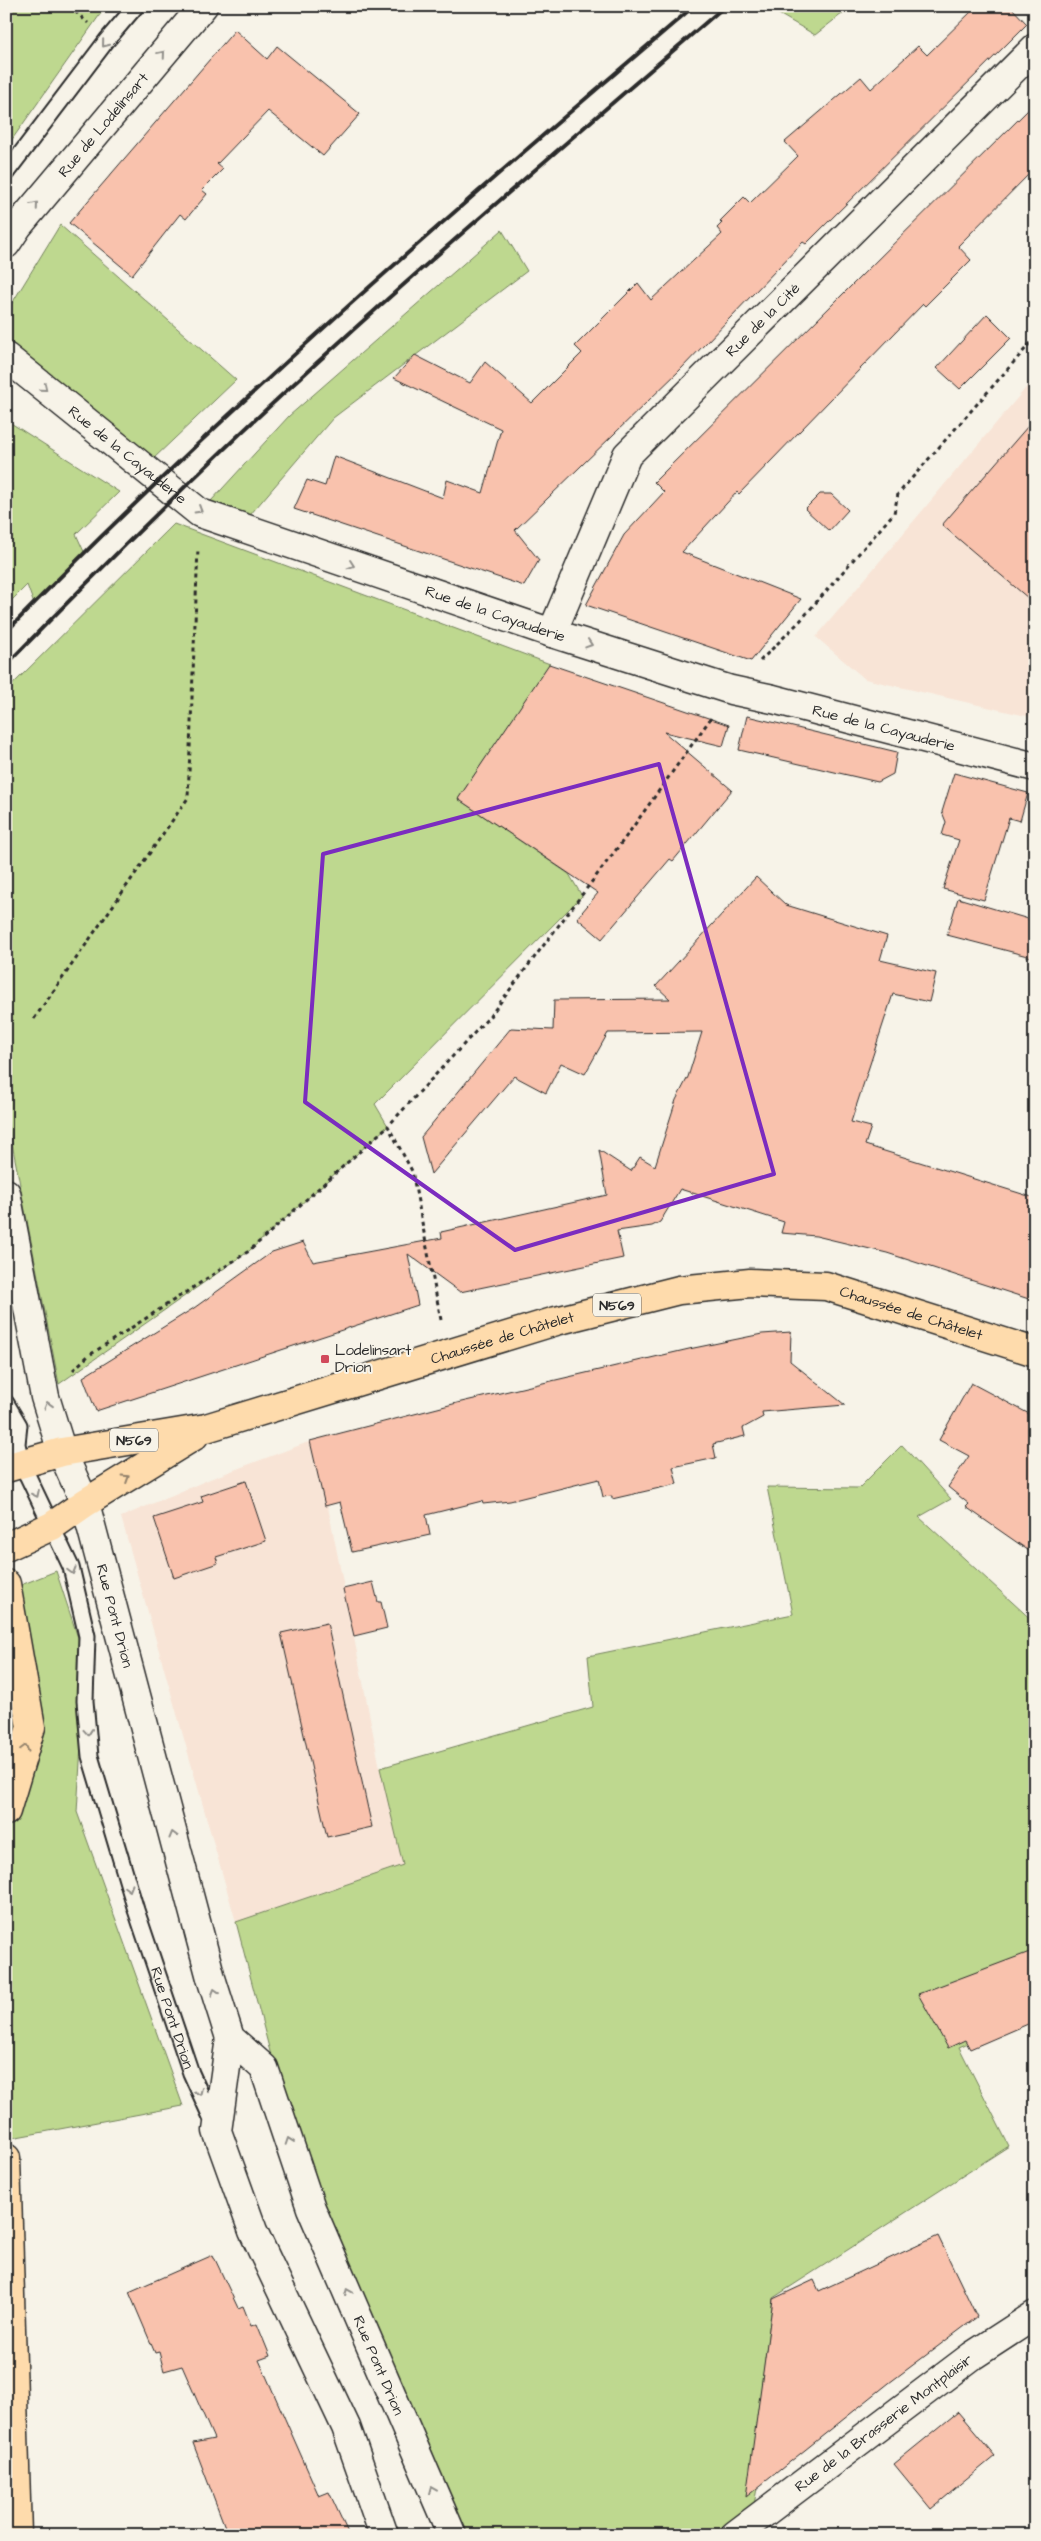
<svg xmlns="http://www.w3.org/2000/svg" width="1041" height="2541" viewBox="0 0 1041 2541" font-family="'Architects Daughter',sans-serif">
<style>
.built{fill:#f8e4d6}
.green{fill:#bed88f;stroke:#74825d}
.building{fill:#f9c2ad;stroke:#2b2b2b}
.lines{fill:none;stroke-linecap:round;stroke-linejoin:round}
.service-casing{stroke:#2b2b2b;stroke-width:19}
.minor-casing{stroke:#2b2b2b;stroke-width:31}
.tertiary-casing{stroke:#2b2b2b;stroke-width:31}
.primary-casing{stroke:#2b2b2b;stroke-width:31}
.motorway-casing{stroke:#2b2b2b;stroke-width:31}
.path{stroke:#2b2b2b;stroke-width:3;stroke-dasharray:4 4;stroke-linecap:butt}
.service{stroke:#f7f3e8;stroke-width:15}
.minor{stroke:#f7f3e8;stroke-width:28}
.tertiary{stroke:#f7f3e8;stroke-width:28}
.primary{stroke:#fedbac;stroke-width:28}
.motorway{stroke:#fedbac;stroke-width:28}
.rail{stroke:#2b2b2b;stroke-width:4}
.oneway{stroke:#918f8a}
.oneway2{stroke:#94836c}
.marked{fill:none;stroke:#7b2cbf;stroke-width:4;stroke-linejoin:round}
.poi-dot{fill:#d1495b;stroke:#f7f3e8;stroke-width:2}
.labels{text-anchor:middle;stroke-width:4;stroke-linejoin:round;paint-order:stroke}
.shield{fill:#f7f3e8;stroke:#686764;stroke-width:1}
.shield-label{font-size:14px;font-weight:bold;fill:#2b2b2b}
.street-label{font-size:15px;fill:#2b2b2b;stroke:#f7f3e8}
.poi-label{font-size:15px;fill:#2b2b2b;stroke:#f7f3e8;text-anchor:start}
</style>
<rect width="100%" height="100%" fill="#f7f3e8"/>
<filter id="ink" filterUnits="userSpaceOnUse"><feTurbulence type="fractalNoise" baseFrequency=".02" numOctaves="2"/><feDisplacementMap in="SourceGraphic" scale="10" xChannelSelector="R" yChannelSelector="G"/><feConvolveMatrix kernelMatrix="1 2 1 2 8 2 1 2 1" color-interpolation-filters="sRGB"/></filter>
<g filter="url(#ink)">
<g class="built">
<path d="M 1035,377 L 1035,718 L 865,679 L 816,637 Z"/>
<path d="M 311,1441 L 325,1492 L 380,1768 L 404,1865 L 236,1922 L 121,1517 L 210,1479 Z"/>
</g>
<g class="green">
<path d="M 6,6 L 106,6 L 6,148 Z"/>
<path d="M 765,6 L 852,6 L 815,35 Z"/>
<path d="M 60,225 L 236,380 L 153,459 L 6,355 L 6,313 Z"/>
<path d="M 502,230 L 527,271 L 333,418 L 250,515 L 200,513 L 289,416 Z"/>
<path d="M 6,420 L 119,492 L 76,534 L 85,554 L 34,604 L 27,585 L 6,606 Z"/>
<path d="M 174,524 L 550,664 L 458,799 L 569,874 L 582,896 L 375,1104 L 388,1126 L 249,1251 L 59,1384 L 6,1113 L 6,691 Z"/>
<path d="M 902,1445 L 951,1499 L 919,1517 L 1035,1623 L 1035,2014 L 959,2047 L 1009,2146 L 773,2298 L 750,2476 L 757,2488 L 754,2505 L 720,2535 L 452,2535 L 311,2208 L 236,1922 L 403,1865 L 380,1768 L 593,1707 L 588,1656 L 793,1614 L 767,1487 L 859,1488 Z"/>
<path d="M 56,1571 L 86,1662 L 77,1812 L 183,2106 L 6,2139 L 6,1591 Z"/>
</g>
<g class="building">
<path d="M 977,6 L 1010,6 L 1027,24 L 806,244 L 803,242 L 680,370 L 515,530 L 539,560 L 524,586 L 294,509 L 307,480 L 325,486 L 334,456 L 443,498 L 447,480 L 483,493 L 501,429 L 394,378 L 415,355 L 470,383 L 485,362 L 532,403 L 582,353 L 575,346 L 638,283 L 651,300 L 722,234 L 717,228 L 722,223 L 720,221 L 744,197 L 750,203 L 798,156 L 785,142 L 861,77 L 871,89 L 918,46 L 927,55 Z"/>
<path d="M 235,30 L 267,59 L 277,46 L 360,114 L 323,156 L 268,111 L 217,164 L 223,169 L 202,190 L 207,194 L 186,219 L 180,214 L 132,275 L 69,223 Z"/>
<path d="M 1035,103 L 1035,168 L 958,246 L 971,260 L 925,306 L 923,304 L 739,494 L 737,492 L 682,552 L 801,599 L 751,661 L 586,605 L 624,535 L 664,492 L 654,482 Z"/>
<path d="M 987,314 L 1011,338 L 960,389 L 937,368 Z"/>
<path d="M 1035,418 L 1035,604 L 942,525 Z"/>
<path d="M 820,494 L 831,494 L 848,510 L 829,531 L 805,509 Z"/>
<path d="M 549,664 L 729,725 L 723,746 L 664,732 L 732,790 L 673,861 L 670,859 L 602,939 L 577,918 L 598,893 L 458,799 Z"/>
<path d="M 747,716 L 897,752 L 893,774 L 878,782 L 739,750 Z"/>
<path d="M 954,773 L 1028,793 L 1020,821 L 1009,818 L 984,900 L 943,889 L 959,840 L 942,835 L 946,822 L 942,812 Z"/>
<path d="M 756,877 L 786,905 L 887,936 L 880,960 L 936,973 L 929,1002 L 893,994 L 851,1122 L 871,1127 L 865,1145 L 1035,1198 L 1035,1301 L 887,1253 L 816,1236 L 781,1233 L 784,1222 L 680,1189 L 660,1222 L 652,1226 L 617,1231 L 623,1258 L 460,1292 L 408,1254 L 418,1305 L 96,1411 L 83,1377 L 194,1308 L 272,1252 L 303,1242 L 313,1262 L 442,1238 L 441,1232 L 607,1195 L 599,1150 L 631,1171 L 640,1157 L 655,1166 L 676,1100 L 688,1077 L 702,1032 L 608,1033 L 585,1074 L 561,1063 L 546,1093 L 514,1076 L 431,1174 L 421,1137 L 511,1028 L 553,1030 L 554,1000 L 670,999 L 656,986 Z"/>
<path d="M 958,898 L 1035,921 L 1035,958 L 947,935 Z"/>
<path d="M 791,1332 L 790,1361 L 845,1405 L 762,1412 L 763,1417 L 743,1428 L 745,1436 L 713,1444 L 716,1458 L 673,1467 L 677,1484 L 612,1499 L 612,1496 L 603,1497 L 599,1479 L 510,1501 L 483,1504 L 482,1501 L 426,1515 L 430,1535 L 352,1552 L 340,1502 L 325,1506 L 310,1441 L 457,1403 L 689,1349 L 762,1334 Z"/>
<path d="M 971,1383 L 1035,1417 L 1035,1555 L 966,1507 L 969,1504 L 948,1487 L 969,1456 L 939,1440 Z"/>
<path d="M 246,1481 L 266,1541 L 216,1557 L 218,1563 L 174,1578 L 154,1518 L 203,1502 L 201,1496 Z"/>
<path d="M 373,1582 L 378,1602 L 381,1602 L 387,1628 L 354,1636 L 343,1589 Z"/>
<path d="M 327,1623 L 372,1827 L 327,1837 L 281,1633 Z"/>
<path d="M 1035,1950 L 1035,2021 L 970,2049 L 965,2040 L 948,2048 L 918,1994 Z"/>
<path d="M 938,2236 L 977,2317 L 889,2383 L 746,2497 L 773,2299 L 814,2280 L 819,2291 Z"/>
<path d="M 213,2255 L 238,2308 L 243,2306 L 251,2326 L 257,2324 L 270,2356 L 259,2360 L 319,2496 L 329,2492 L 349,2535 L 228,2535 L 193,2443 L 214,2439 L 182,2366 L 164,2371 L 159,2352 L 155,2353 L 129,2292 Z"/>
<path d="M 958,2412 L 995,2456 L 931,2509 L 894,2464 Z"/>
</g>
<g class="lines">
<defs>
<g id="service">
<path d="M 6,173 L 107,40 L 136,6"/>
<path id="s1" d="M 6,1403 L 19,1425 L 17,1444 L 21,1462 L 71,1567 L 87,1636 L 85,1701 L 90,1756 L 136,1910 L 191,2073 L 215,2126"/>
</g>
<g id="minor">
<path id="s2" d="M 6,357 L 200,513 L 552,633 L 731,690 L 773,699 L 1035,767"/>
<path id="s3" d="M 552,633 L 627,455 L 1035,48"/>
<path d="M 230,2038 L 217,2131 L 253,2231 L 346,2427 L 384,2535"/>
<path id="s4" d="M 735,2535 L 972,2356 L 1035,2315"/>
</g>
<g id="tertiary">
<path id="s5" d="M 6,244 L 18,226 L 203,6"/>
<path id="s6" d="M 6,1193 L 45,1397 L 62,1452 L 85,1503 L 211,1978 L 230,2038 L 264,2068 L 311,2208 L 452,2535"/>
</g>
<g id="primary">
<path id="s7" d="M 6,1468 L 62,1452 L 206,1428 L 556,1321 L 679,1290 L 750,1283 L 826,1286 L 1035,1352"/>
<path d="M 6,1547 L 52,1526 L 85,1503 L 194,1436"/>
</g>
<g id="motorway">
<path d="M 6,1584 L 31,1727 L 6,1811"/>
<path d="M 6,2158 L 17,2535"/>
</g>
</defs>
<use href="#service" class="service-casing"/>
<use href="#minor" class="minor-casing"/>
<use href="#tertiary" class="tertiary-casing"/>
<use href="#primary" class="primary-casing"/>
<use href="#motorway" class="motorway-casing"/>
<g class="path">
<path d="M 69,6 L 88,23"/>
<path d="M 760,661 L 800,621 L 894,513 L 898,494 L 1035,338"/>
<path d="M 34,1019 L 188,798 L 198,548"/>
<path d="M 441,1320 L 412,1171 L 388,1126 L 490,1016 L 628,834 L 711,718"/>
<path d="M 73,1370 L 88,1356 L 249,1251 L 388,1126"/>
</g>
<use href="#service" class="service"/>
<use href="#minor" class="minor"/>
<use href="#tertiary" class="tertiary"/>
<use href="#primary" class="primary"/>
<use href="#motorway" class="motorway"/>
<g class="rail">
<path d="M 6,632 C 222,410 458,207 694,6"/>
<path d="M 6,665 C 77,592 149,521 222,451 C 384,297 556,152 725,6"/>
</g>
</g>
<defs><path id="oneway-chevron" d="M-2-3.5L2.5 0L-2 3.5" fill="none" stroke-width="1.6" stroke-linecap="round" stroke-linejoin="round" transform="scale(1.25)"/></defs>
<g class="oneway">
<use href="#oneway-chevron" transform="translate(105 44) rotate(129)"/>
<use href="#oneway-chevron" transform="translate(162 54) rotate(-50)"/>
<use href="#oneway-chevron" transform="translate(35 205) rotate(-50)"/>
<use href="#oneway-chevron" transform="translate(44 388) rotate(39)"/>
<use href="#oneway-chevron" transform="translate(199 510) rotate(31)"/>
<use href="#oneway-chevron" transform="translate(351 565) rotate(19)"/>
<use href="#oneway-chevron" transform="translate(589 644) rotate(18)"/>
<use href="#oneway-chevron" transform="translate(48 1405) rotate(-107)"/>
<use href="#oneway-chevron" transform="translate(36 1494) rotate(64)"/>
<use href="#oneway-chevron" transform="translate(72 1571) rotate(74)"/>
<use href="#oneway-chevron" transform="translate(88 1732) rotate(85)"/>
<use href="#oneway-chevron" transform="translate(173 1835) rotate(-105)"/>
<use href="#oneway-chevron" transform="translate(129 1888) rotate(74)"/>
<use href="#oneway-chevron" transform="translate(215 1992) rotate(-107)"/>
<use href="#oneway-chevron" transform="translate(199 2092) rotate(66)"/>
<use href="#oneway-chevron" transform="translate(289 2141) rotate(-109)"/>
<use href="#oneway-chevron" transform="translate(348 2292) rotate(-113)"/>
<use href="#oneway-chevron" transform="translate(432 2490) rotate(-113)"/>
</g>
<g class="oneway2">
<use href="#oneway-chevron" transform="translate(126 1478) rotate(-32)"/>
<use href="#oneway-chevron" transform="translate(25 1748) rotate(-74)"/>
</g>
</g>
<path class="marked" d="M 659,764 L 774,1174 L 515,1250 L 305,1102 L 323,854 Z"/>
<rect class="poi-dot" x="320" y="1354" width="10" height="10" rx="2.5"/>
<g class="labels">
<g class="shield">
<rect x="593" y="1293.5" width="48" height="23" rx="4"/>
<rect x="110" y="1428.5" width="48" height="23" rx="4"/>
</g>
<g class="shield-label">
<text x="617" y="1310">N569</text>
<text x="134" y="1445">N569</text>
</g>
<g class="street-label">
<text dy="5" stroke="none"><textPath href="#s5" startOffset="154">Rue de Lodelinsart</textPath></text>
<text dy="5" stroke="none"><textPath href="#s3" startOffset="385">Rue de la Cité</textPath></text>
<text dy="5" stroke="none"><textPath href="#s2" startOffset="156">Rue de la Cayauderie</textPath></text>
<text dy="5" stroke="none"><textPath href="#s2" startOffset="561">Rue de la Cayauderie</textPath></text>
<text dy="5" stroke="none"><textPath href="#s2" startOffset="966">Rue de la Cayauderie</textPath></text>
<text dy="5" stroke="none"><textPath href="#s7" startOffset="934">Chaussée de Châtelet</textPath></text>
<text dy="5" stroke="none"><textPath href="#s7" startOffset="514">Chaussée de Châtelet</textPath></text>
<text dy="5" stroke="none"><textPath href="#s6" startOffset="438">Rue Pont Drion</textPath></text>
<text dy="5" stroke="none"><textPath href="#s1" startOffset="645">Rue Pont Drion</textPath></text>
<text dy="5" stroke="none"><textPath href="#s6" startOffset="1240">Rue Pont Drion</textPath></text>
<text dy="5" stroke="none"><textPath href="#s4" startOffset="186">Rue de la Brasserie Montplaisir</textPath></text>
</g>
<g class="poi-label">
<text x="335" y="1355">Lodelinsart<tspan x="335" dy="17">Drion</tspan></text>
</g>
</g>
<rect width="1041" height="2541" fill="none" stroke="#f7f3e8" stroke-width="25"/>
<rect x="12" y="12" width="1016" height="2516" fill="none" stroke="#2b2b2b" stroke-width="2" filter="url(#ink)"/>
</svg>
